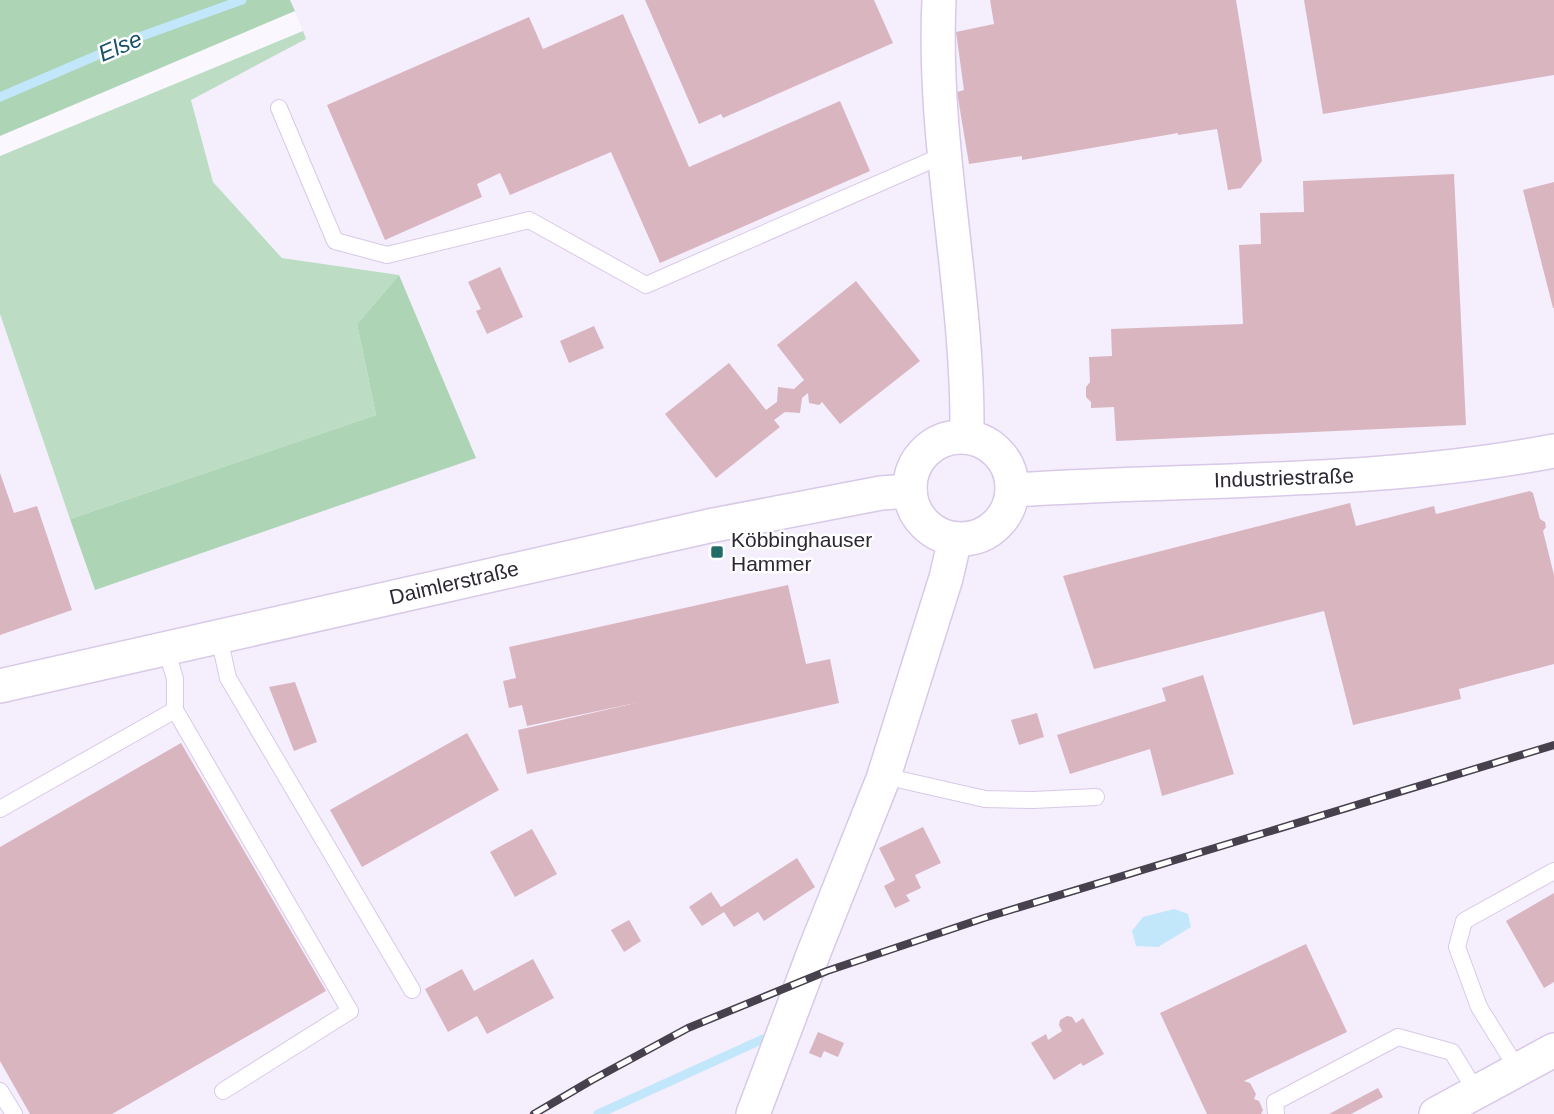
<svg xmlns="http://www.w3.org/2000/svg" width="1554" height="1114" viewBox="0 0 1554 1114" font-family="Helvetica,sans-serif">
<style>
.built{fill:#f5eefd}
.green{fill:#bcdcc3}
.forest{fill:#acd4b5}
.water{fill:#c2e7fb}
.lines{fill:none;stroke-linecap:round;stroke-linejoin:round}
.stream{stroke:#c2e7fb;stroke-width:9}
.building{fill:#d9b5c0}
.service-casing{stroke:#d8c9e8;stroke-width:18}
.minor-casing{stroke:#d8c9e8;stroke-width:36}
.service{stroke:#fff;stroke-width:16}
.minor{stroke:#fff;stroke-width:33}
.rail-casing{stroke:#47414d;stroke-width:8}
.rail{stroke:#fff;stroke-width:5;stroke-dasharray:16;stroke-linecap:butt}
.poi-dot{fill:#216c67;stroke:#fff;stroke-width:2.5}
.labels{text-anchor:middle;stroke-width:5;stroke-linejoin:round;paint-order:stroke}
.street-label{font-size:21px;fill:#2d2733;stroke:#fff}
.poi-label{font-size:21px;fill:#2d2733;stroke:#fff;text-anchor:start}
.water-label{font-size:23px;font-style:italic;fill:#17516a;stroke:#fff}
</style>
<rect width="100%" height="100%" fill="#faf7fe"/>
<path class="built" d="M 290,0 L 1554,0 L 1554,1114 L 0,1114 L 0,314 L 94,589 L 476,457 L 399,275 L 283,258 L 213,182 L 191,99 L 306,39 Z"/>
<path class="green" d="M 303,31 L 306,39 L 191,100 L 213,182 L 282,258 L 399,275 L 357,324 L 376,415 L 70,519 L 0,314 L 0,156 Z"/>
<g class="forest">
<path d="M 0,0 L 290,0 L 295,11 L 0,136 Z"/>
<path d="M 399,275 L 476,458 L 95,590 L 70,519 L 376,415 L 357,324 Z"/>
</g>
<path class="water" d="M 1174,909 L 1188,914 L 1191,927 L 1158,947 L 1136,946 L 1132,931 L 1143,917 Z"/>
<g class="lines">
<g class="stream">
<path d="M 0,97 L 142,36 L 242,0"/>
<path d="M 598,1114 L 763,1039"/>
</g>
</g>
<g class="building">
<path d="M 645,0 L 874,0 L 893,43 L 723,118 L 721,114 L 699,124 Z"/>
<path d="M 990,0 L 1236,0 L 1262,161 L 1241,188 L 1228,190 L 1217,129 L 1178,135 L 1178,133 L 1022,160 L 1022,156 L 969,164 L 957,92 L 964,90 L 956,32 L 994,24 Z"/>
<path d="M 1304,0 L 1554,0 L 1554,75 L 1323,114 Z"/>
<path d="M 623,14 L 689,167 L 840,101 L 870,171 L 660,263 L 611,152 L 510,195 L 500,173 L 477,184 L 482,197 L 385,240 L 327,105 L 529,17 L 543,49 Z"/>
<path d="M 1454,174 L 1466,425 L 1116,441 L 1114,407 L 1091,408 L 1091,402 L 1086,397 L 1086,387 L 1090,382 L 1089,357 L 1112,356 L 1111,329 L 1243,324 L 1239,245 L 1261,244 L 1260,213 L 1304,212 L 1303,181 Z"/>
<path d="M 1554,182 L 1554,308 L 1553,308 L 1523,190 Z"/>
<path d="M 500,267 L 523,317 L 487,334 L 476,311 L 481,309 L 468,282 Z"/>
<path d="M 856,281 L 920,361 L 840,424 L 822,402 L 819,405 L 809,403 L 808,393 L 802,398 L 800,413 L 785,412 L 774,420 L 780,427 L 716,478 L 665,414 L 729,363 L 766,410 L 777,402 L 778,387 L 794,389 L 804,380 L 777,345 Z"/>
<path d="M 594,326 L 604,348 L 569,363 L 560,341 Z"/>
<path d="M 0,473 L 14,513 L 37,506 L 72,610 L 0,635 Z"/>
<path d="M 1530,491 L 1533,493 L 1540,519 L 1545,522 L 1546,527 L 1543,531 L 1554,575 L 1554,664 L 1459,689 L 1461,699 L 1353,725 L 1324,611 L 1094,669 L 1063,576 L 1350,503 L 1356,526 L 1434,506 L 1436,514 Z"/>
<path d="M 788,585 L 806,664 L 830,659 L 839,703 L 527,774 L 518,730 L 640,702 L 527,726 L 522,705 L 509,708 L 503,681 L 516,678 L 509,647 Z"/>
<path d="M 1203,675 L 1234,774 L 1162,796 L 1150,749 L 1070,774 L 1057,735 L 1166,701 L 1162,688 Z"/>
<path d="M 295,682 L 317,742 L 294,751 L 269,687 Z"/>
<path d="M 1037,713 L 1044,737 L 1019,745 L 1011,720 Z"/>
<path d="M 467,733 L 499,790 L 362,867 L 330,810 Z"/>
<path d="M 181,743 L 326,991 L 112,1114 L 30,1114 L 0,1061 L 0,847 Z"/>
<path d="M 923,827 L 941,863 L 915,875 L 921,888 L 906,895 L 910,901 L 895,908 L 884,886 L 895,880 L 879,848 Z"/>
<path d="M 532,829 L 557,874 L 515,897 L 490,852 Z"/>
<path d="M 797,858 L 815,887 L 764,921 L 758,912 L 734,927 L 724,912 L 702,926 L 689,907 L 711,892 L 721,907 Z"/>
<path d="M 1554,893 L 1554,982 L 1544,988 L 1506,921 Z"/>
<path d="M 629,920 L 641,941 L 624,952 L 611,930 Z"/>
<path d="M 1306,944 L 1347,1032 L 1244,1081 L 1250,1083 L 1256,1094 L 1254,1099 L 1259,1101 L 1263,1110 L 1261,1114 L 1207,1114 L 1160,1013 Z"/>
<path d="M 533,959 L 554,998 L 487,1034 L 477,1016 L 448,1032 L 425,989 L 462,969 L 474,991 Z"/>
<path d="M 1067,1016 L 1072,1017 L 1076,1023 L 1083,1018 L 1104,1054 L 1083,1066 L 1081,1063 L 1054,1080 L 1031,1043 L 1046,1034 L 1048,1040 L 1062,1031 L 1059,1025 L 1060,1020 Z"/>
<path d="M 818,1032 L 844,1043 L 838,1057 L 824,1051 L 821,1058 L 809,1053 Z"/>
<path d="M 1378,1088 L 1383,1097 L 1351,1114 L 1329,1114 Z"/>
</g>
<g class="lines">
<defs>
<g id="service">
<path d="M 279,108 L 335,241 L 387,255 L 529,220 L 646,285 L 946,154"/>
<path d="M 219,637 L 228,678 L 412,990"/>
<path d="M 175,710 L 350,1011 L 223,1091"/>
<path d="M 884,776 L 985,799 L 1033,800 L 1096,797"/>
<path d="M 0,809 L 175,710 L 175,679 L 166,648"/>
<path d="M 1518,1070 L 1479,1007 L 1457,947 L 1464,921 L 1554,871"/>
<path d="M 0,1091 L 14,1114"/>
<path d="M 1276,1114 L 1275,1102 L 1398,1037 L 1452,1052 L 1477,1093"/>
</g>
<g id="minor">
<path d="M 939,0 C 932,146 969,291 967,437"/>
<circle cx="961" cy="488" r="51"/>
<path d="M 1013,490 C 1194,478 1375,485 1554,451"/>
<path d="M 0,686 L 709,526 L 881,493 L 910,491"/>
<path d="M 753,1114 L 814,952 L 883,779 L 946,578 L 955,539"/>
<path d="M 1436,1114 L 1554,1050"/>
</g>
</defs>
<use href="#service" class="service-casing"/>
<use href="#minor" class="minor-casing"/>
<use href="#service" class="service"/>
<use href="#minor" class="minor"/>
<defs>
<path id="rail" d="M 534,1114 L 592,1080 L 688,1028 L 827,971 L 984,918 L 1554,745"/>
</defs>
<use href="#rail" class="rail-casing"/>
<use href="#rail" class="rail"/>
</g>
<rect class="poi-dot" x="710" y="545" width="14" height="14" rx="3.5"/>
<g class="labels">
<g class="street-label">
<text transform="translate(1284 478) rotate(-2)" y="7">Industriestraße</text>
<text transform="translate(454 583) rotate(-13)" y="7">Daimlerstraße</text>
</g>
<g class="poi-label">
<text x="731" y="547">Köbbinghauser<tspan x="731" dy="24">Hammer</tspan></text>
</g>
<g class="water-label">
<text transform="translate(120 46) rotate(-23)" y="8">Else</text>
</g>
</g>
</svg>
